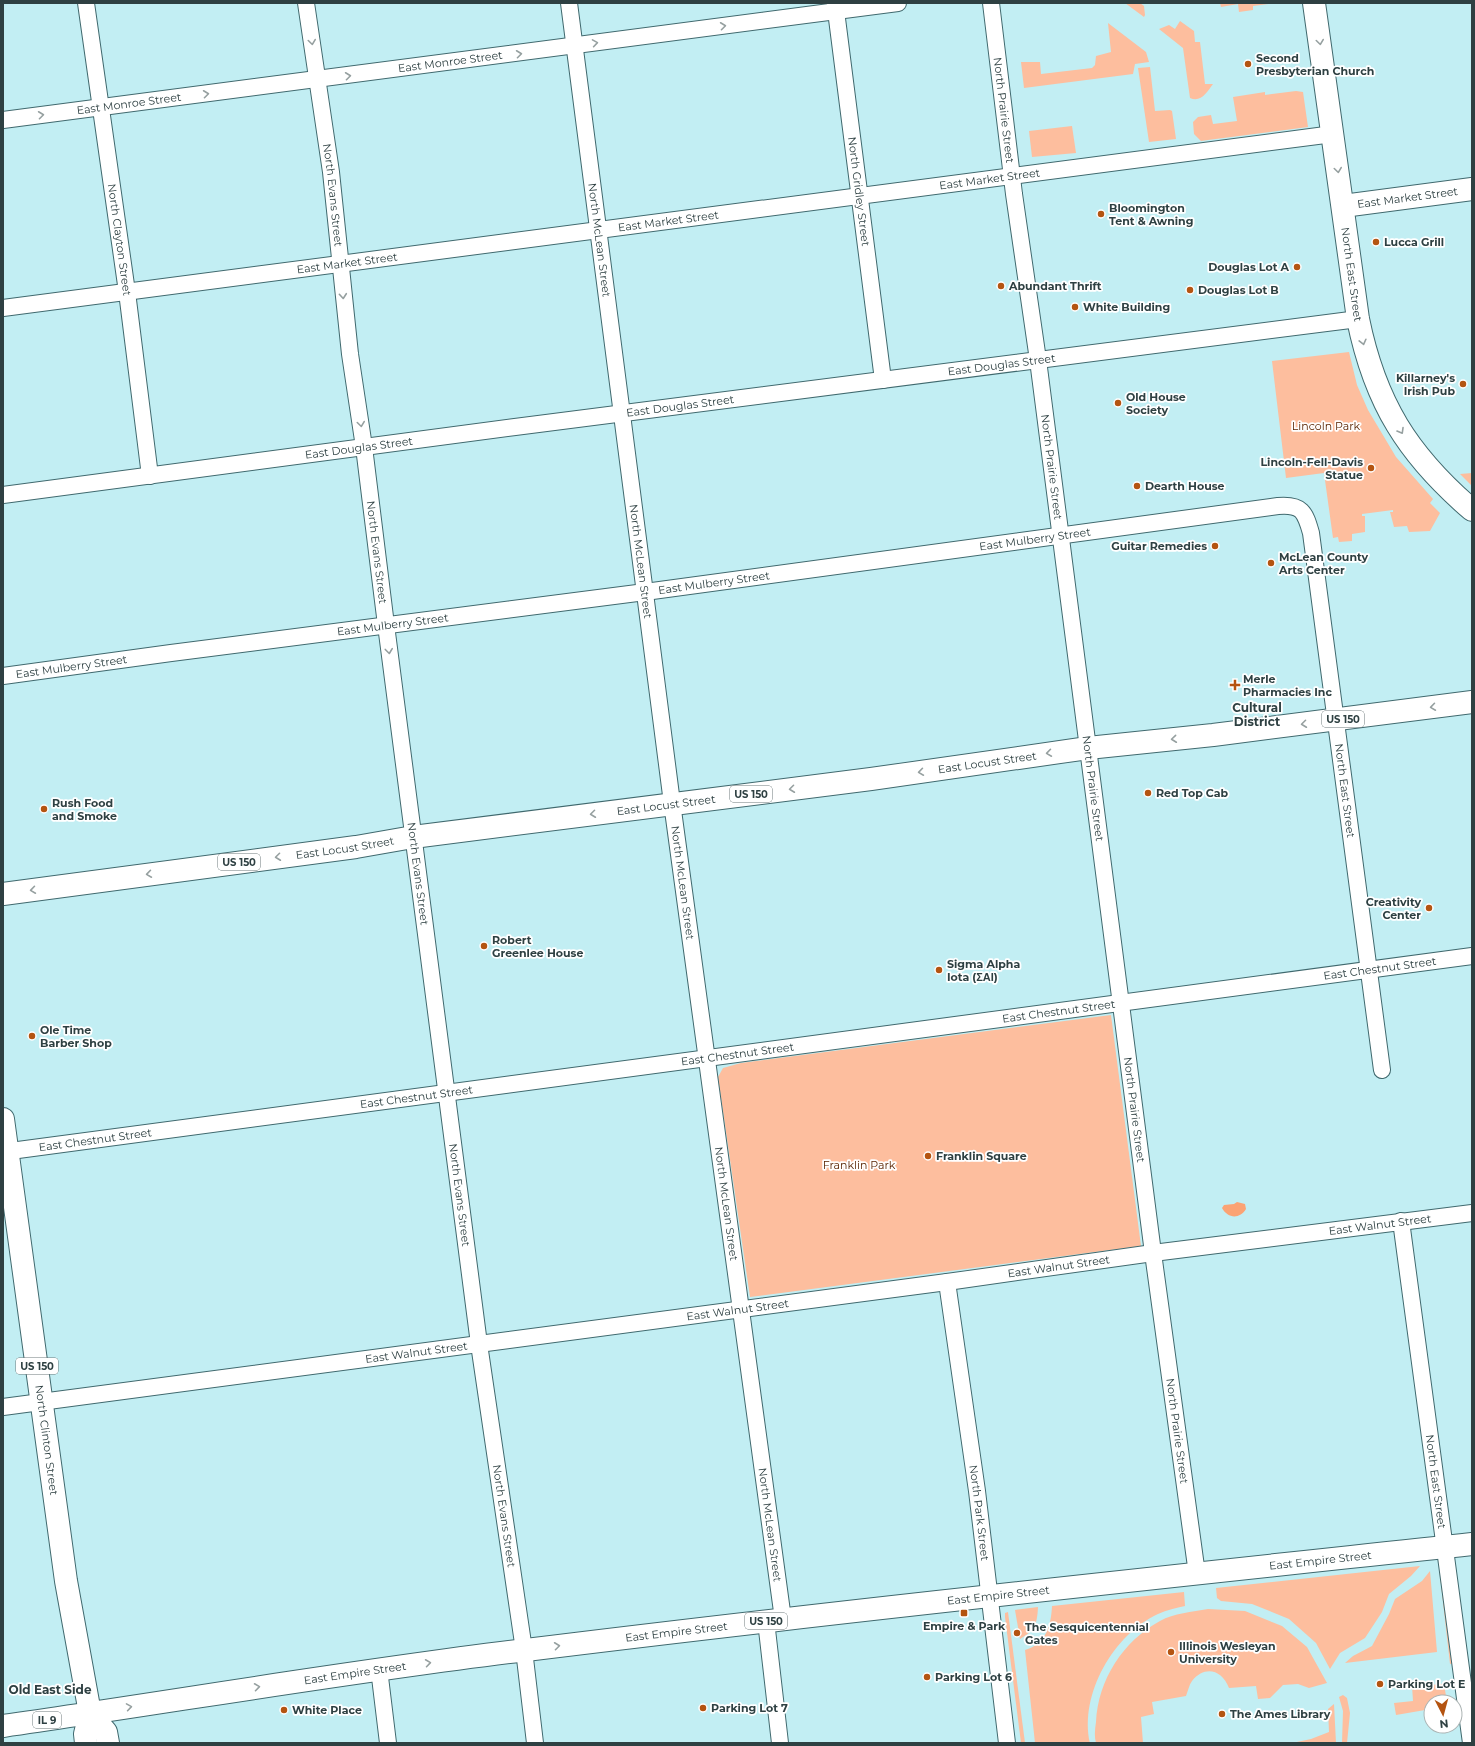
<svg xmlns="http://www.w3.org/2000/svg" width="1475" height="1746" viewBox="0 0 1475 1746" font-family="Montserrat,sans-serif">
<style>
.green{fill:#fdbe9e}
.water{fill:#fba374}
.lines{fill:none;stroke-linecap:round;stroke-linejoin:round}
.street-casing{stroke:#40696e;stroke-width:18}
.secondary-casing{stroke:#40696e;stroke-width:24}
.primary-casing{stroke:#40696e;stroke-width:24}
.street{stroke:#fff;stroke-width:16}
.secondary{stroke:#fff;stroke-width:22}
.primary{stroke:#fff;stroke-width:22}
.oneway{stroke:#96a0a0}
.poi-dot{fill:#b45411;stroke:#fff;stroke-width:1.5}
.labels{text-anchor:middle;stroke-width:3.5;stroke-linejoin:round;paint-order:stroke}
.shield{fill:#fff;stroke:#6d797b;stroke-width:1}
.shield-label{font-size:10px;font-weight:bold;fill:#2e4042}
.poi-label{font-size:11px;font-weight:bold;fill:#2e4042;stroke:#fff;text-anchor:start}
.street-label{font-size:11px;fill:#2e4042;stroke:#fff}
.park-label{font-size:11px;fill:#592300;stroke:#fff}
.neighbourhood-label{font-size:12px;font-weight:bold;fill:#2e4042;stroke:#fff}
</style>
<rect width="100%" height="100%" fill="#c2eef3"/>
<g class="green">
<path d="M 1125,3 L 1140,3 L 1144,6 L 1145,15 L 1144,17 Z"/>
<path d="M 1220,3 L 1275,3 L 1253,6 L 1253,10 L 1239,12 L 1238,4 L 1221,7 Z"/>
<path d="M 1180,21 L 1194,31 L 1195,42 L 1200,42 L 1205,84 L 1213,84 C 1207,92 1201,103 1190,98 L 1183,48 L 1159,29 L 1169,25 L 1175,29 Z"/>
<path d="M 1108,23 L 1146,52 L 1149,62 L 1135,64 L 1133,74 L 1024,88 L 1021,62 L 1040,62 L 1041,74 L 1092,68 L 1095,65 L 1096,56 L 1111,52 Z"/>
<path d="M 1150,67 L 1155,111 L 1170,110 L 1172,111 L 1176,139 L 1149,142 L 1138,68 Z"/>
<path d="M 1296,91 L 1303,92 L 1308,127 L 1208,140 L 1201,141 L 1194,134 L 1193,122 L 1198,117 L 1211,115 L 1213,124 L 1237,121 L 1233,97 L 1265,92 L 1265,95 Z"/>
<path d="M 1072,126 L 1076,153 L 1032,157 L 1029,131 Z"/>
<path d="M 1349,352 L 1357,385 L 1368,410 L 1396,457 L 1433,499 L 1430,503 L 1440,513 L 1430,531 L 1409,532 L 1407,526 L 1394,527 L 1390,512 L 1393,512 L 1393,510 L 1362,514 L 1362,516 L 1365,516 L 1365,532 L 1352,534 L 1352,541 L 1339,542 L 1338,537 L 1333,538 L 1324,473 L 1286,478 L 1272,361 Z"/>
<path d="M 1472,473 L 1472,485 L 1471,485 L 1460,474 Z"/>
<path d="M 1111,1015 L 1141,1246 L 750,1297 L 718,1077 L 723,1068 L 741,1063 Z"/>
<path d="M 1420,1566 L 1411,1576 L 1389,1594 L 1382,1612 L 1365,1638 L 1340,1653 L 1330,1669 L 1316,1643 L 1289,1619 L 1252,1604 L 1221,1601 L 1217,1598 L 1216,1588 Z"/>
<path d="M 1443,1566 L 1454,1663 L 1450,1664 L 1439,1567 Z"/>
<path d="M 1430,1571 L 1437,1652 L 1345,1663 L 1353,1656 L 1372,1646 L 1389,1614 L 1395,1599 L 1422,1581 Z"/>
<path d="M 1184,1592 L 1185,1606 C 1176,1608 1167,1610 1158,1614 C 1114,1634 1079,1694 1090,1743 L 1035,1743 L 1025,1650 C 1046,1644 1051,1626 1052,1606 Z"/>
<path d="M 1038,1607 C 1037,1625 1035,1630 1020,1639 L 1015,1610 Z"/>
<path d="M 1208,1609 L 1245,1611 L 1282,1626 L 1307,1647 L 1327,1683 L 1309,1688 L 1298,1684 L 1283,1685 L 1270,1698 L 1258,1699 L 1256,1686 L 1229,1688 C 1222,1670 1205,1665 1192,1681 C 1189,1685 1188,1691 1186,1696 L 1152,1702 L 1154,1714 L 1141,1717 L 1143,1743 L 1096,1743 C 1094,1736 1095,1729 1096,1722 C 1098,1680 1123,1641 1160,1621 C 1174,1613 1192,1612 1208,1609 Z"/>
<path d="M 1008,1612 L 1025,1743 L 1021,1743 L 1005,1617 L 1005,1613 Z"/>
<path d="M 1444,1684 L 1447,1702 L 1431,1702 L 1431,1709 L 1396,1715 L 1394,1703 L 1413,1701 L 1412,1686 Z"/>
<path d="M 1343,1695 L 1347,1698 L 1350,1713 L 1347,1743 L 1342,1743 L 1343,1711 L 1339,1697 Z"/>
<path d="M 1334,1704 L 1336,1743 L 1292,1743 L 1311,1739 L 1329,1732 L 1328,1709 Z"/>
</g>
<path class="water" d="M 1237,1202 L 1245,1204 L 1246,1209 C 1240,1219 1228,1219 1222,1208 L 1224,1205 L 1234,1204 Z"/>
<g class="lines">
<defs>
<g id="street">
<path id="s1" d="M 86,3 L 127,292 L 150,476"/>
<path id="s2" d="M 306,3 L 331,172 L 350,354 L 364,447 L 386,625 L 479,1344 L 524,1650 L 535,1743"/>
<path id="s3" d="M 569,3 L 672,803 L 783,1619"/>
<path id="s4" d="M 835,3 L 883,380"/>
<path id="s5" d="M 991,3 L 1014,194 L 1038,360 L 1153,1253 L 1197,1574"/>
<path id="s6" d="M 3,120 L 898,3"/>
<path id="s7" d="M 3,308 L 1333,134"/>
<path id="s8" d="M 3,495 L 515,427 L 1358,319"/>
<path id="s9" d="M 3,676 L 171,653 L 645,592 L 1278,506 C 1302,504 1305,512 1311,533 L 1382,1070"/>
<path id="s10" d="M 3,1152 L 1472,956"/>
<path id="s11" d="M 1401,1221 L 1471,1743"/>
<path id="s12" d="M 947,1282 L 977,1491 L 1007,1743"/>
<path id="s13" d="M 3,1407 L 947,1282 L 1153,1253 L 1472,1213"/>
<path d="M 766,1621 L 780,1743"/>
<path d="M 379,1669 L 388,1743"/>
</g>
<g id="secondary">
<path id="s14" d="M 1343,206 L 1472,189"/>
<path d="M 90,1713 L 106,1732 L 108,1743"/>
<path d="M 86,1743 L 85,1734 L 90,1713"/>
</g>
<g id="primary">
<path id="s15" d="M 1314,3 L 1358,319 C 1375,403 1408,455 1472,510"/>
<path id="s16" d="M 3,894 L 356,847 L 413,837 L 871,779 L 1088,748 L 1213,735 L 1472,702"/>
<path id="s17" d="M 3,1119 L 66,1581 L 90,1713"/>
<path id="s18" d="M 3,1726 C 177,1701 351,1671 526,1650 C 841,1611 1156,1578 1472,1544"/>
</g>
</defs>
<use href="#street" class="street-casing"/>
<use href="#secondary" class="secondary-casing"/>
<use href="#primary" class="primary-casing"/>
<use href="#street" class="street"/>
<use href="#secondary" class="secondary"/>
<use href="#primary" class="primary"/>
</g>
<defs><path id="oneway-chevron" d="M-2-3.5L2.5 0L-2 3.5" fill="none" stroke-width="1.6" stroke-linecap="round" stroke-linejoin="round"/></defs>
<g class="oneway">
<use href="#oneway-chevron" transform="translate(723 26) rotate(-7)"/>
<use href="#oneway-chevron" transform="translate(312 42) rotate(82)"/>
<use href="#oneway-chevron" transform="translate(1320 42) rotate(82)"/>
<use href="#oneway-chevron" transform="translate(595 43) rotate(-9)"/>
<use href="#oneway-chevron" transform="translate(519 54) rotate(-7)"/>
<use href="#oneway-chevron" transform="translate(348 76) rotate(-7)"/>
<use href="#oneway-chevron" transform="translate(206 94) rotate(-7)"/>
<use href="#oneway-chevron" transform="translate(41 115) rotate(-7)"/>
<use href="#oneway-chevron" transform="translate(1338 170) rotate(82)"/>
<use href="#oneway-chevron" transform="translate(343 296) rotate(85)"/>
<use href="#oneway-chevron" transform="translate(1363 342) rotate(76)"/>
<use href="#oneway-chevron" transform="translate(361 424) rotate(82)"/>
<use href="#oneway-chevron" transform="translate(1401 431) rotate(60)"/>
<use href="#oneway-chevron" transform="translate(389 651) rotate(83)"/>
<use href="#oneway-chevron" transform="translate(1433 707) rotate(172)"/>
<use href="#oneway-chevron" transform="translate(1304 724) rotate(173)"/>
<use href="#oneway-chevron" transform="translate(1174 739) rotate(174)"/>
<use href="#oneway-chevron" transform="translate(1049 753) rotate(172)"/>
<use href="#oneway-chevron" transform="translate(921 772) rotate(172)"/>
<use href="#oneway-chevron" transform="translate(792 789) rotate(173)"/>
<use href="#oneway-chevron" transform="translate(593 814) rotate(173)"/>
<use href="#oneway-chevron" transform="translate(278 857) rotate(173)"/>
<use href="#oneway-chevron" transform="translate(149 874) rotate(172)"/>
<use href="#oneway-chevron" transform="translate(33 890) rotate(172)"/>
<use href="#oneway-chevron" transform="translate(557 1646) rotate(-7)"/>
<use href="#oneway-chevron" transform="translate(428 1663) rotate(-8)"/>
<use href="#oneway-chevron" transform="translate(257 1687) rotate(-8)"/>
<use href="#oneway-chevron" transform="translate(129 1707) rotate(-9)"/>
</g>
<g class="poi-dot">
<circle cx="1248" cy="64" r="4"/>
<circle cx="1101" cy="214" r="4"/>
<circle cx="1376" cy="242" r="4"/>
<circle cx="1297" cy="267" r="4"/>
<circle cx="1001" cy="286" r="4"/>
<circle cx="1190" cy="290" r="4"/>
<circle cx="1075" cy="307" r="4"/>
<circle cx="1463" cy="384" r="4"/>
<circle cx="1118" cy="403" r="4"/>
<circle cx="1371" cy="468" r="4"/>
<circle cx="1137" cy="486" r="4"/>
<circle cx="1215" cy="546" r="4"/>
<circle cx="1271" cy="563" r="4"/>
<path d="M1233 679h4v4h4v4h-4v4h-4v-4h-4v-4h4z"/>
<circle cx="1148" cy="793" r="4"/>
<circle cx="44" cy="809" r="4"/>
<circle cx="1429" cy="908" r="4"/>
<circle cx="484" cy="946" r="4"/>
<circle cx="939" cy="970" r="4"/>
<circle cx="32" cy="1036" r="4"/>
<circle cx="928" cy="1156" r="4"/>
<rect x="960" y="1609" width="8" height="8" rx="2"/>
<circle cx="1017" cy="1633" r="4"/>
<circle cx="1171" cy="1652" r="4"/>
<circle cx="927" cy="1677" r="4"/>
<circle cx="1380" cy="1684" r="4"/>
<circle cx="703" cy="1708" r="4"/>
<circle cx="284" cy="1710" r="4"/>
<circle cx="1222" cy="1714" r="4"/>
</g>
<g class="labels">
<g class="shield">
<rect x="1322" y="711" width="42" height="16" rx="3"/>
<rect x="730" y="786" width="42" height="16" rx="3"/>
<rect x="218" y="854" width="42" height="16" rx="3"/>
<rect x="16" y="1358" width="42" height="16" rx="3"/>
<rect x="745" y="1613" width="42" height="16" rx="3"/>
<rect x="33" y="1712" width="28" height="16" rx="3"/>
</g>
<g class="shield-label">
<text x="1343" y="723">US 150</text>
<text x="751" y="798">US 150</text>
<text x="239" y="866">US 150</text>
<text x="37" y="1370">US 150</text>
<text x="766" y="1625">US 150</text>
<text x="47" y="1724">IL 9</text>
</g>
<g class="poi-label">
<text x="1256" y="62">Second<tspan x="1256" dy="13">Presbyterian Church</tspan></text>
<text x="1109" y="212">Bloomington<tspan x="1109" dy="13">Tent &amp; Awning</tspan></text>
<text x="1384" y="246">Lucca Grill</text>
<text x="1289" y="271" text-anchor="end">Douglas Lot A</text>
<text x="1009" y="290">Abundant Thrift</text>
<text x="1198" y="294">Douglas Lot B</text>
<text x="1083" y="311">White Building</text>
<text x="1455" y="382" text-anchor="end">Killarney's<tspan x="1455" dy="13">Irish Pub</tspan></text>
<text x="1126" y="401">Old House<tspan x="1126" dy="13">Society</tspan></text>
<text x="1363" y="466" text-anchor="end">Lincoln-Fell-Davis<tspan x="1363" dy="13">Statue</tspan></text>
<text x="1145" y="490">Dearth House</text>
<text x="1207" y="550" text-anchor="end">Guitar Remedies</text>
<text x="1279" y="561">McLean County<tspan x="1279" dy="13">Arts Center</tspan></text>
<text x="1243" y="683">Merle<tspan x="1243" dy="13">Pharmacies Inc</tspan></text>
<text x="1156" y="797">Red Top Cab</text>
<text x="52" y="807">Rush Food<tspan x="52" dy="13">and Smoke</tspan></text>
<text x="1421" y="906" text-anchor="end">Creativity<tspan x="1421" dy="13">Center</tspan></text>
<text x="492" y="944">Robert<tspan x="492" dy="13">Greenlee House</tspan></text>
<text x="947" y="968">Sigma Alpha<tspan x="947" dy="13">Iota (ΣΑΙ)</tspan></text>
<text x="40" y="1034">Ole Time<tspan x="40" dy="13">Barber Shop</tspan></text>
<text x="936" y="1160">Franklin Square</text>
<text x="964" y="1630" text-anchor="middle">Empire &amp; Park</text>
<text x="1025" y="1631">The Sesquicentennial<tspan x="1025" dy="13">Gates</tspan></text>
<text x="1179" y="1650">Illinois Wesleyan<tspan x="1179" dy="13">University</tspan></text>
<text x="935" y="1681">Parking Lot 6</text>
<text x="1388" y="1688">Parking Lot E</text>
<text x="711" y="1712">Parking Lot 7</text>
<text x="292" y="1714">White Place</text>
<text x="1230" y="1718">The Ames Library</text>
</g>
<g class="street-label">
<text dy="4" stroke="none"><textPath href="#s6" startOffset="451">East Monroe Street</textPath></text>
<text dy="4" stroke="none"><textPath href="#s6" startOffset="127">East Monroe Street</textPath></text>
<text dy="4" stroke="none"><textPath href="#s5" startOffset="108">North Prairie Street</textPath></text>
<text dy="4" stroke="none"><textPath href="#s7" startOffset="995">East Market Street</textPath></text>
<text dy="4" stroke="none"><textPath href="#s4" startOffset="190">North Gridley Street</textPath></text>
<text dy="4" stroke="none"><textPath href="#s2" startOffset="194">North Evans Street</textPath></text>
<text dy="4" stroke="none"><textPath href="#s14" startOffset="65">East Market Street</textPath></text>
<text dy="4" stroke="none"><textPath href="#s7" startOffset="671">East Market Street</textPath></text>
<text dy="4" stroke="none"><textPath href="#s1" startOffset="239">North Clayton Street</textPath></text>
<text dy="4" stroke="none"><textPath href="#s3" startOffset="239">North McLean Street</textPath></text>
<text dy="4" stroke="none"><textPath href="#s7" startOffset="347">East Market Street</textPath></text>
<text dy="4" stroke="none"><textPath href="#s15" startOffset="274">North East Street</textPath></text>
<text dy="4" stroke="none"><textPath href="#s8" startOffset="1007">East Douglas Street</textPath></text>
<text dy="4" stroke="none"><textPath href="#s8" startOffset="683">East Douglas Street</textPath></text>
<text dy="4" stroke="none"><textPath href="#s8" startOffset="359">East Douglas Street</textPath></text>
<text dy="4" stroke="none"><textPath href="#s5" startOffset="468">North Prairie Street</textPath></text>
<text dy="4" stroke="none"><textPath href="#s9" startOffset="1041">East Mulberry Street</textPath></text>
<text dy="4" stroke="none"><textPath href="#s2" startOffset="554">North Evans Street</textPath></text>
<text dy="4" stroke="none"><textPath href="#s3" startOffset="563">North McLean Street</textPath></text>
<text dy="4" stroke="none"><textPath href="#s9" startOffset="717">East Mulberry Street</textPath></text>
<text dy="4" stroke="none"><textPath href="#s9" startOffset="393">East Mulberry Street</textPath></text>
<text dy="4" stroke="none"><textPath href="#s9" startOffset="69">East Mulberry Street</textPath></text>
<text dy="4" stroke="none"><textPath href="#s16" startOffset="993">East Locust Street</textPath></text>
<text dy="4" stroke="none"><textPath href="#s5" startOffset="792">North Prairie Street</textPath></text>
<text dy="4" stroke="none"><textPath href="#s9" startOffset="1595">North East Street</textPath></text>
<text dy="4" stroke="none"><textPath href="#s16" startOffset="669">East Locust Street</textPath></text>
<text dy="4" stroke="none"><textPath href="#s16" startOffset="345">East Locust Street</textPath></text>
<text dy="4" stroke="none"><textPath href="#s2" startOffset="878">North Evans Street</textPath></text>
<text dy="4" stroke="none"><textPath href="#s3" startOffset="887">North McLean Street</textPath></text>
<text dy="4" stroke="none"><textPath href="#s10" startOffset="1389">East Chestnut Street</textPath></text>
<text dy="4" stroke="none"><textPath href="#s10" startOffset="1065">East Chestnut Street</textPath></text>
<text dy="4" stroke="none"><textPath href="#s10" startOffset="741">East Chestnut Street</textPath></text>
<text dy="4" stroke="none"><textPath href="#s10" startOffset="417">East Chestnut Street</textPath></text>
<text dy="4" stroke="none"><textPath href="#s5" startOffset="1116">North Prairie Street</textPath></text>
<text dy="4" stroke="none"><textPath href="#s10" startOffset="93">East Chestnut Street</textPath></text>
<text dy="4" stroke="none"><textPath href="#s2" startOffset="1202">North Evans Street</textPath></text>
<text dy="4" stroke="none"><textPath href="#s3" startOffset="1211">North McLean Street</textPath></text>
<text dy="4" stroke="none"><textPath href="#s13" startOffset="1389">East Walnut Street</textPath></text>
<text dy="4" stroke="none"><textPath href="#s13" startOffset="1065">East Walnut Street</textPath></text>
<text dy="4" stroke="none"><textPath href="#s13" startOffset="741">East Walnut Street</textPath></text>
<text dy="4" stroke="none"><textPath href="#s13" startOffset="417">East Walnut Street</textPath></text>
<text dy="4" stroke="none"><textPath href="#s5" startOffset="1440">North Prairie Street</textPath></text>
<text dy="4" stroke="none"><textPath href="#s17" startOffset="324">North Clinton Street</textPath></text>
<text dy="4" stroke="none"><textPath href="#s11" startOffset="263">North East Street</textPath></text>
<text dy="4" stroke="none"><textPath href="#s12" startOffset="233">North Park Street</textPath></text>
<text dy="4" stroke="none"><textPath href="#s2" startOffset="1526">North Evans Street</textPath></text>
<text dy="4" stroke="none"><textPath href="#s3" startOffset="1535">North McLean Street</textPath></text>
<text dy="4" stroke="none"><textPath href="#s18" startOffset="1328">East Empire Street</textPath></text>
<text dy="4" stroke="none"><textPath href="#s18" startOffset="1004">East Empire Street</textPath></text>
<text dy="4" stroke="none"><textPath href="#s18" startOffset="680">East Empire Street</textPath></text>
<text dy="4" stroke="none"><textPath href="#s18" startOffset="356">East Empire Street</textPath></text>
</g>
<g class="park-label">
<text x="1326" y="430">Lincoln Park</text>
<text x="859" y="1169">Franklin Park</text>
</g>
<g class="neighbourhood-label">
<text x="1257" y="712">Cultural<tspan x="1257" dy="14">District</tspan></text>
<text x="50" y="1694">Old East Side</text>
</g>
</g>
<rect width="1475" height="1746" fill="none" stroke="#2e4042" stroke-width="8"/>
<g transform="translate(1443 1714) rotate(174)"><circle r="19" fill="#ffffff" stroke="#abb3b3"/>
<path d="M0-3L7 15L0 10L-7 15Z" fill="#b45411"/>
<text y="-6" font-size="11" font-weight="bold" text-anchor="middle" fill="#2e4042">N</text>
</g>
</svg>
